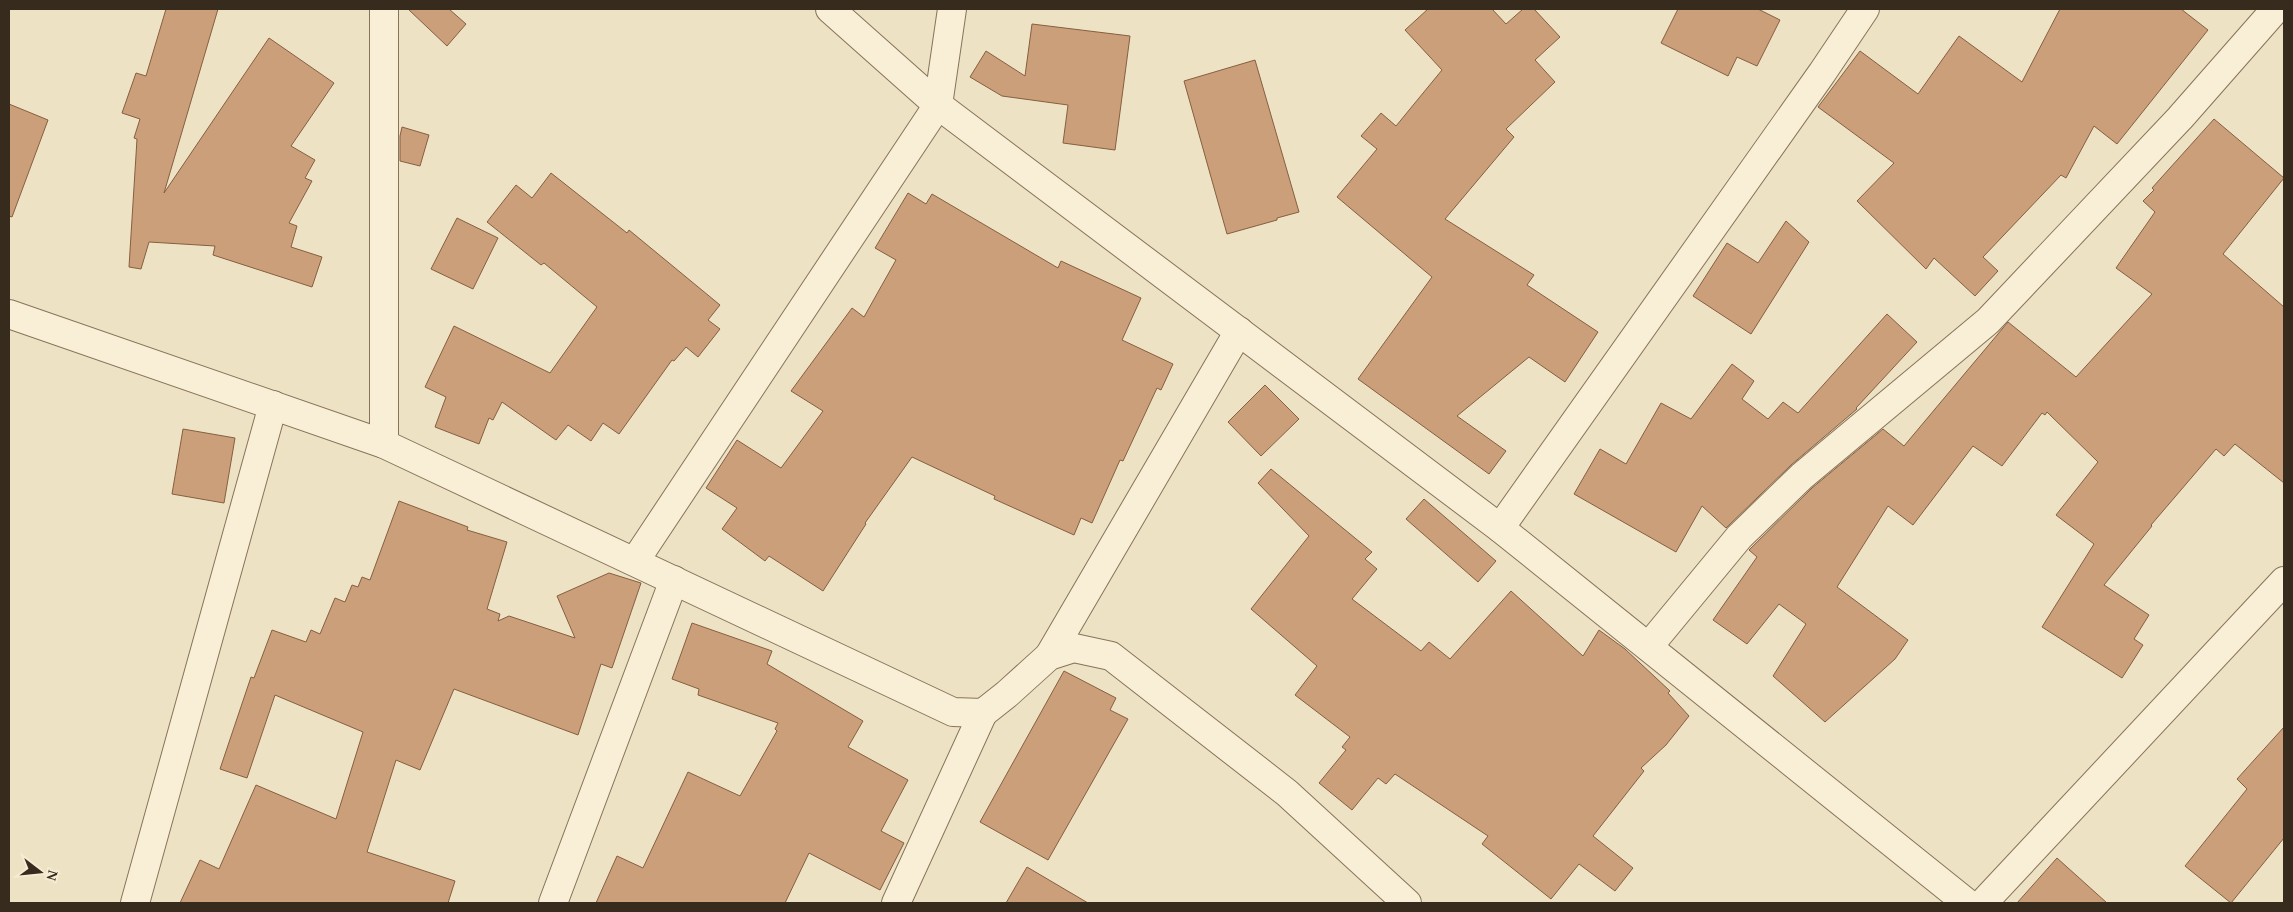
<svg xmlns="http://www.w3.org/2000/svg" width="2293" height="912" viewBox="0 0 2293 912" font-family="'Times New Roman',serif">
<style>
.building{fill:#ca9f7a;stroke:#865f41}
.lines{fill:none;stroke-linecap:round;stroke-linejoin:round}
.minor-casing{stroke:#87745a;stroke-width:30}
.minor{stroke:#f8efd6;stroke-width:28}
</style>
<rect width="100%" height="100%" fill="#ede2c3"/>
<g class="building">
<path d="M 166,9 L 218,9 L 164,193 L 269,38 L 334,83 L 291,146 L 315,160 L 305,178 L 312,181 L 289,223 L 297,226 L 291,247 L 322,257 L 312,287 L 213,255 L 215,246 L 149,242 L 141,269 L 129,267 L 137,139 L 134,138 L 140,119 L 122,113 L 136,73 L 146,76 Z"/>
<path d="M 408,9 L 449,9 L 466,24 L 447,46 Z"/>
<path d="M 1428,9 L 1492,9 L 1506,24 L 1523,9 L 1534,9 L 1560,37 L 1535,60 L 1555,82 L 1506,129 L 1514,137 L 1445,219 L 1534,275 L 1527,285 L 1598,332 L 1565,382 L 1529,357 L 1457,416 L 1506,451 L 1489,474 L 1358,379 L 1432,277 L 1337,197 L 1377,149 L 1361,136 L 1381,113 L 1396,126 L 1442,70 L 1405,30 Z"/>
<path d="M 1678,9 L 1758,9 L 1780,20 L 1757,66 L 1737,57 L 1728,76 L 1661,43 Z"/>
<path d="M 2060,9 L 2181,9 L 2208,30 L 2117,144 L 2094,126 L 2066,178 L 2061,175 L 1983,257 L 1998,271 L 1975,296 L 1934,258 L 1926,269 L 1857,201 L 1894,163 L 1818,107 L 1860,51 L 1918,94 L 1959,36 L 2022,82 Z"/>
<path d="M 1032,24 L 1130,36 L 1115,150 L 1063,143 L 1068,105 L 1002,96 L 970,77 L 986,51 L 1025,76 Z"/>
<path d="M 1255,60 L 1299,212 L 1277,218 L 1277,220 L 1227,234 L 1184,81 Z"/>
<path d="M 9,104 L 48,120 L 12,217 L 9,216 Z"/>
<path d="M 2214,119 L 2284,178 L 2223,254 L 2284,307 L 2284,483 L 2235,444 L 2224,456 L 2216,449 L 2151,525 L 2152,526 L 2104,585 L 2149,615 L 2134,639 L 2143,645 L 2122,678 L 2042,627 L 2094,544 L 2056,515 L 2098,462 L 2047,412 L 2045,415 L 2042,413 L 2002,466 L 1973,446 L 1913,525 L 1888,506 L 1837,587 L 1908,640 L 1895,659 L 1825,722 L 1773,676 L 1806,624 L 1779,604 L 1747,644 L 1713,620 L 1757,557 L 1749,550 L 1812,488 L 1883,429 L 1904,446 L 2008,322 L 2076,377 L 2152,294 L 2116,268 L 2155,212 L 2143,201 L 2154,190 L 2152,188 Z"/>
<path d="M 402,127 L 429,135 L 420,166 L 400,161 L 400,136 Z"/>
<path d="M 551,173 L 627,233 L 629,230 L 720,305 L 708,320 L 720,329 L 698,357 L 686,347 L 674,361 L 672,360 L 619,434 L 603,423 L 591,441 L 568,425 L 556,440 L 502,402 L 493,420 L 489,418 L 479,444 L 435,427 L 446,397 L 425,387 L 454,326 L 550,373 L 597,307 L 544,263 L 541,265 L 487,222 L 516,185 L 532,198 Z"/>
<path d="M 908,193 L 926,204 L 932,194 L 1058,268 L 1061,261 L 1141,298 L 1122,340 L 1173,364 L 1161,390 L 1157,388 L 1123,461 L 1120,460 L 1092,523 L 1081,518 L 1074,535 L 994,499 L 995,496 L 912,457 L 865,523 L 866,524 L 823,591 L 769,556 L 765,561 L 722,529 L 737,508 L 706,488 L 737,440 L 781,468 L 823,411 L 791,391 L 852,308 L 864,317 L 896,260 L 875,248 Z"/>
<path d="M 457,218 L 498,238 L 473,289 L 431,269 Z"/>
<path d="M 1786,221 L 1809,242 L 1751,334 L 1693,296 L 1727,243 L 1758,263 Z"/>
<path d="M 1887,314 L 1917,342 L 1856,408 L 1857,409 L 1791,465 L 1726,528 L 1702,506 L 1676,552 L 1574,494 L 1600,449 L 1626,464 L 1661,403 L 1691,419 L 1732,364 L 1754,381 L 1742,399 L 1768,419 L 1783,402 L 1798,413 Z"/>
<path d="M 1265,385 L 1299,419 L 1261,456 L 1228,422 Z"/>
<path d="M 183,429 L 235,438 L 224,503 L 172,494 Z"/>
<path d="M 1271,469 L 1372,552 L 1365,559 L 1377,569 L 1352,599 L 1421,651 L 1429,642 L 1450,659 L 1511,591 L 1583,656 L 1599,630 L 1625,649 L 1670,691 L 1668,693 L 1689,716 L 1666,745 L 1641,768 L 1644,771 L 1593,836 L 1633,868 L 1615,891 L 1579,864 L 1551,899 L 1482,844 L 1488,836 L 1395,774 L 1386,784 L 1378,778 L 1352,810 L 1319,783 L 1346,750 L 1342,747 L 1350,737 L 1295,695 L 1317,666 L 1251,609 L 1309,536 L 1258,483 Z"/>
<path d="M 1424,499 L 1496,561 L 1478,582 L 1406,519 Z"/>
<path d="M 399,501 L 468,527 L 467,530 L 507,542 L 487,609 L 500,614 L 498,621 L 509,616 L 575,638 L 557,596 L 609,573 L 641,583 L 612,668 L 601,664 L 578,735 L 454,689 L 420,770 L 396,760 L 367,852 L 455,881 L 448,903 L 180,903 L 200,860 L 219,869 L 256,785 L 336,819 L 363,732 L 275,695 L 247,778 L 220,769 L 251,677 L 254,678 L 272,630 L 306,642 L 311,630 L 320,634 L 335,598 L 345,602 L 352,585 L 358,587 L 362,577 L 370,580 Z"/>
<path d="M 692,623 L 772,651 L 767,664 L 863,721 L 848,747 L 908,780 L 881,831 L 904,843 L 880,890 L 809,853 L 785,903 L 596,903 L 617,856 L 643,868 L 688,772 L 740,796 L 777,731 L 775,729 L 778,723 L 698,695 L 699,689 L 672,679 Z"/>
<path d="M 1064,671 L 1116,698 L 1110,710 L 1128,719 L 1048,860 L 980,822 Z"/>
<path d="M 2284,727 L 2284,838 L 2231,903 L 2185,866 L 2247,789 L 2237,779 Z"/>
<path d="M 2057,858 L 2107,903 L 2017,903 Z"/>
<path d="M 1027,867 L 1088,903 L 1006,903 Z"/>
</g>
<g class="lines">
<defs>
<g id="minor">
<path d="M 830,9 L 938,105 L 1500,528 L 1967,903"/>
<path d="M 9,314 L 384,444 L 953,712 L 983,713 L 1007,694 L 1049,656 L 1074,648 L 1111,656 L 1287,793 L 1407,903"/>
<path d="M 384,444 L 384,9"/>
<path d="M 1500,528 L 1822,73 L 1865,9"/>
<path d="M 635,561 L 938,105 L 952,9"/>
<path d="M 1649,646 L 1739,537 L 1802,476 L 1988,321 L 2180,118 L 2274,11"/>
<path d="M 1049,656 L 1239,331"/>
<path d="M 135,903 L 273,405"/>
<path d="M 553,903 L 674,580"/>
<path d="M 896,903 L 983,713"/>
<path d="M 1983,903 L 2284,581"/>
</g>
</defs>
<use href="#minor" class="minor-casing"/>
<use href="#minor" class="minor"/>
</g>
<rect width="2293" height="912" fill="none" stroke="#372b1e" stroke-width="20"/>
<g transform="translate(40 872) rotate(106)" stroke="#f5ecd3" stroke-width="4" paint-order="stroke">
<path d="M0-4L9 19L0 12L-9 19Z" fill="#372b1e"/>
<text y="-8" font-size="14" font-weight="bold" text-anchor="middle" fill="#372b1e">N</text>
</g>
</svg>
